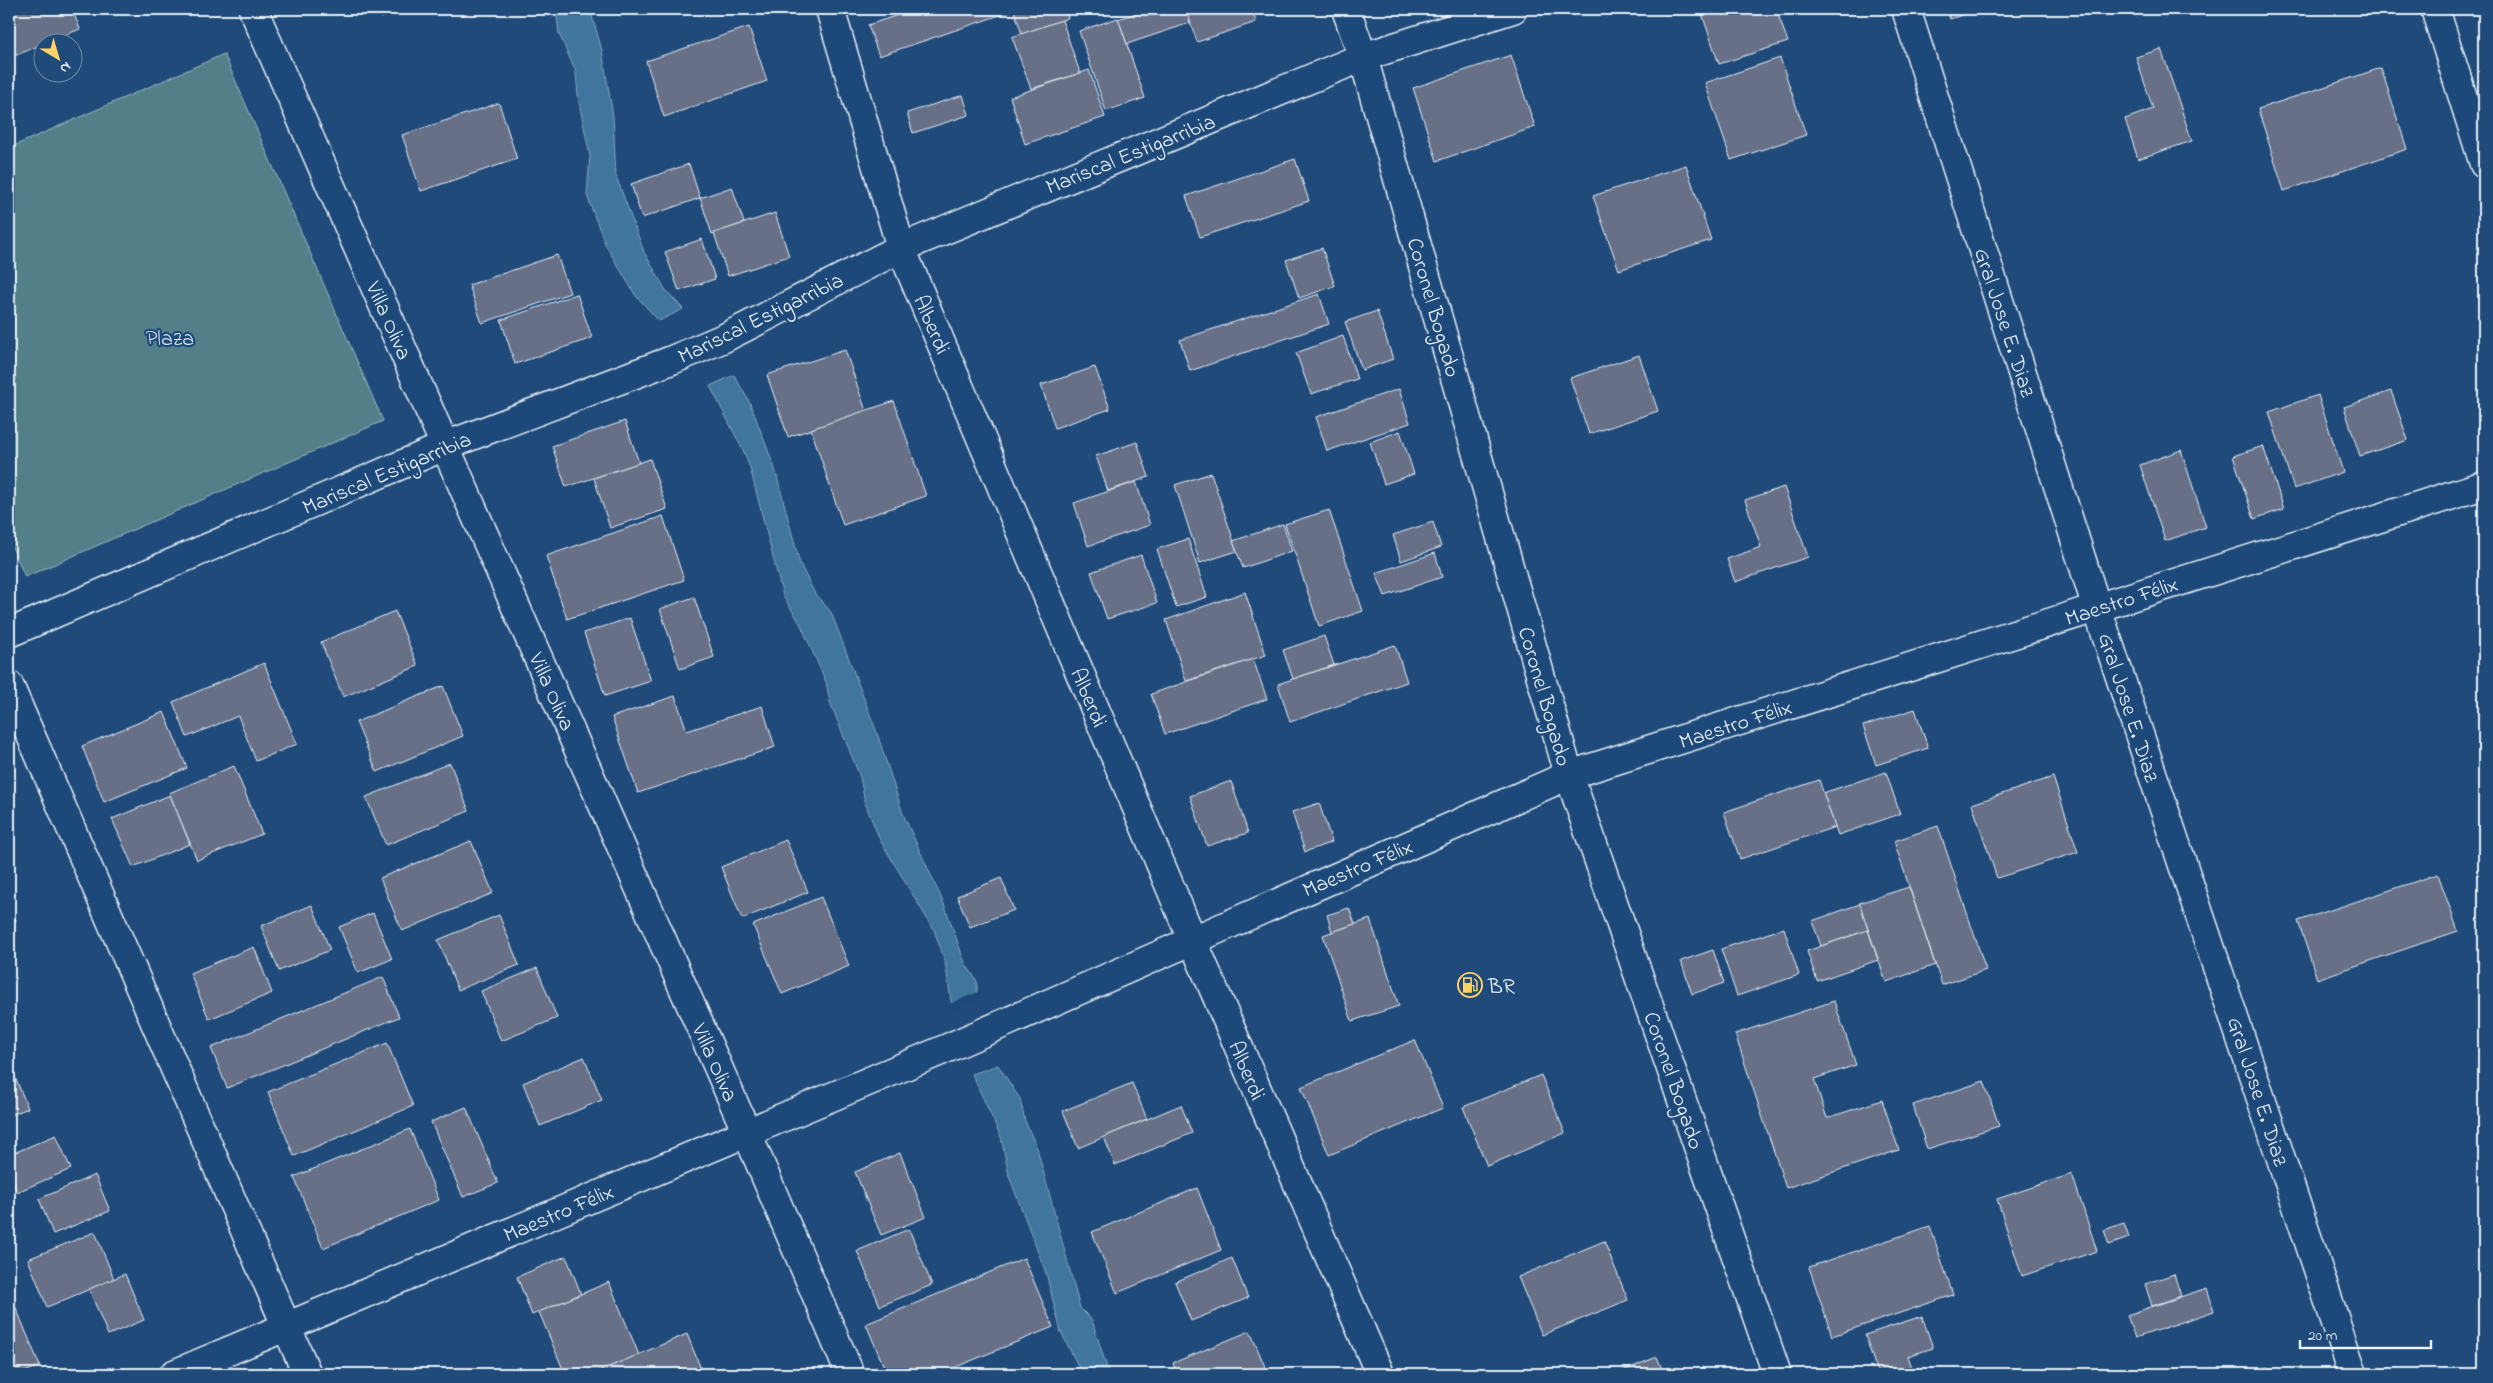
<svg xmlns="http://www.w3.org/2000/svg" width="2493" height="1383" viewBox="0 0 2493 1383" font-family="'Indie Flower',sans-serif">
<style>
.green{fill:#528088;stroke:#9db8c0}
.water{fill:#41759e;stroke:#84a7c2}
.pier{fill:#1f4a7a}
.building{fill:#676f88;stroke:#e8f1f8}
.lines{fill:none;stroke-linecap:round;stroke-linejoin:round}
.minor-casing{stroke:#e8f1f8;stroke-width:31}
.minor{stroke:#1f4a7a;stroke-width:28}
.labels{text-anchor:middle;stroke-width:4.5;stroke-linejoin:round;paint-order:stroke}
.street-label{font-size:22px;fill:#e8f1f8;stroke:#1f4a7a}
.park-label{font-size:22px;fill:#d2e0e7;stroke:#1f4a7a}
.poi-label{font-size:22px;fill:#e8f1f8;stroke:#1f4a7a;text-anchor:start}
</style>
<rect width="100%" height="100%" fill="#1f4a7a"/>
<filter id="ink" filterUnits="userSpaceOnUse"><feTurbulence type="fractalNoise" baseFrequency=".02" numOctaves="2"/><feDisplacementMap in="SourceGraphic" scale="10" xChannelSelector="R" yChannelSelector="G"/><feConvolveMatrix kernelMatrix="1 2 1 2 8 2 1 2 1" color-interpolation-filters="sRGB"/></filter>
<g filter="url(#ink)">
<path class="green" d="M 224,54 L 383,421 L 25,577 L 9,540 L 9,148 Z"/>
<g class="water">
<path d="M 556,9 L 590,9 L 602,50 L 613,116 L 616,176 L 644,252 L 665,289 L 683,309 L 659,321 L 636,296 L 606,246 L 594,215 L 587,195 L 590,156 L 578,97 L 576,72 L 559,34 Z"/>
<path d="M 734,375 L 750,403 L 775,469 L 800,564 L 815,594 L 831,612 L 877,733 L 903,814 L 944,904 L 965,963 L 977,981 L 977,996 L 952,1007 L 945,961 L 934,930 L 880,840 L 865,803 L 860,777 L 830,702 L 826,682 L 800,623 L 783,596 L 750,468 L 743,450 L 710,386 Z"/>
<path d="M 998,1065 L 1020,1099 L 1025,1121 L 1037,1148 L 1080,1308 L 1092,1320 L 1109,1374 L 1082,1374 L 1061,1332 L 1046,1273 L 1009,1176 L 1001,1137 L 972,1074 Z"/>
</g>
<path class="pier" d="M 980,991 L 979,998 L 953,1009 L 950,1008 L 949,1004 Z"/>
<g class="building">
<path d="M 9,9 L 72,9 L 80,29 L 9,58 Z"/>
<path d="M 376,9 L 396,9 L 382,18 Z"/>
<path d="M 916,9 L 1018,9 L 879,56 L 868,25 Z"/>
<path d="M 1018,9 L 1066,9 L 1068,18 L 1022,34 L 1014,10 Z"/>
<path d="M 1149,9 L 1186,9 L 1190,23 L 1127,44 L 1118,19 Z"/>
<path d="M 1186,9 L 1252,9 L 1256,22 L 1197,42 Z"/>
<path d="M 1709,9 L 1776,9 L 1788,42 L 1719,64 L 1701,11 Z"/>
<path d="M 1947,9 L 1980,9 L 1950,19 Z"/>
<path d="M 1118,18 L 1145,98 L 1106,111 L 1079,31 Z"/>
<path d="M 1062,20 L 1080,73 L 1031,89 L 1012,37 Z"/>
<path d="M 749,27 L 767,81 L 664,117 L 646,61 Z"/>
<path d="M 2161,49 L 2192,141 L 2138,159 L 2125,119 L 2153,109 L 2136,57 Z"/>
<path d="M 1511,55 L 1535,127 L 1437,161 L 1413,88 Z"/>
<path d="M 1780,58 L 1806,135 L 1731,160 L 1705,83 Z"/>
<path d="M 2381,68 L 2407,149 L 2284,191 L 2258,109 Z"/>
<path d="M 1089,70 L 1105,117 L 1025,144 L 1010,97 Z"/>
<path d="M 963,95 L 969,115 L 913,133 L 907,113 Z"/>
<path d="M 499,103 L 517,159 L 421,191 L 402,135 Z"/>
<path d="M 1295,159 L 1309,201 L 1200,237 L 1186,196 Z"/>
<path d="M 689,164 L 700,198 L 642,218 L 631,184 Z"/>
<path d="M 1686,165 L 1711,240 L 1619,270 L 1593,196 Z"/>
<path d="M 732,187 L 744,223 L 712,234 L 700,198 Z"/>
<path d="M 775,213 L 789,256 L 728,276 L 714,233 Z"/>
<path d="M 702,239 L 715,279 L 679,291 L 665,252 Z"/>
<path d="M 1322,248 L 1335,286 L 1299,298 L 1286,260 Z"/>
<path d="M 557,255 L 570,293 L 482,323 L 469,285 Z"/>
<path d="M 577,294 L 592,338 L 515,364 L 501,320 Z"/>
<path d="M 1319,294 L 1329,324 L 1190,371 L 1180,340 Z"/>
<path d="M 1377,311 L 1393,359 L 1362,370 L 1345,322 Z"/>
<path d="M 1343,336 L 1357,379 L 1311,394 L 1296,353 Z"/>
<path d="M 845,350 L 866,411 L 788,437 L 767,375 Z"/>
<path d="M 1639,355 L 1658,411 L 1589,434 L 1570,378 Z"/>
<path d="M 1095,367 L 1110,409 L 1055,428 L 1041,385 Z"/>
<path d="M 1399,389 L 1410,423 L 1327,451 L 1316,417 Z"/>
<path d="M 2391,391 L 2408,440 L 2360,456 L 2344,407 Z"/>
<path d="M 2318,395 L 2343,472 L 2294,489 L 2269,412 Z"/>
<path d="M 894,401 L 926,496 L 843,525 L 811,429 Z"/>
<path d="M 625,421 L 639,463 L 566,487 L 552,446 Z"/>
<path d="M 1400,431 L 1414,474 L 1384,484 L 1370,442 Z"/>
<path d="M 1137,442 L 1149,477 L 1108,491 L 1096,456 Z"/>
<path d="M 2263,446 L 2284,509 L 2254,519 L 2233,456 Z"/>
<path d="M 2181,450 L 2206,527 L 2165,541 L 2140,465 Z"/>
<path d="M 650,459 L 667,509 L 610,528 L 594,478 Z"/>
<path d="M 1211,473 L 1237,551 L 1200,563 L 1175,485 Z"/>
<path d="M 1136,482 L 1150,525 L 1088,546 L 1074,503 Z"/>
<path d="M 1784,487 L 1808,557 L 1735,582 L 1727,559 L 1761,547 L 1745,500 Z"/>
<path d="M 1329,510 L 1363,611 L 1319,626 L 1285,524 Z"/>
<path d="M 663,516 L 684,580 L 567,619 L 546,556 Z"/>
<path d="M 1433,522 L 1441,547 L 1401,561 L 1393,535 Z"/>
<path d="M 1283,524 L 1292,551 L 1243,568 L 1233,541 Z"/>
<path d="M 1188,539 L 1207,597 L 1176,607 L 1157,549 Z"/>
<path d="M 1435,553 L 1442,577 L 1385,596 L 1376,573 Z"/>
<path d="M 1141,555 L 1157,603 L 1107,619 L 1091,572 Z"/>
<path d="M 1245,592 L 1266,655 L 1186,681 L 1166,620 Z"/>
<path d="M 694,597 L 714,657 L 680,669 L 660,609 Z"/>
<path d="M 395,611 L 418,666 L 343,697 L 321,642 Z"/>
<path d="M 630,618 L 651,681 L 605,696 L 584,633 Z"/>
<path d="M 1324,636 L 1334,665 L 1293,679 L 1283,650 Z"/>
<path d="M 1395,645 L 1407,682 L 1290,722 L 1278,684 Z"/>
<path d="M 1253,659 L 1267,699 L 1165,734 L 1151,694 Z"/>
<path d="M 264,663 L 297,744 L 256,761 L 238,716 L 187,737 L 173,702 Z"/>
<path d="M 443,686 L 463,736 L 377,772 L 356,722 Z"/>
<path d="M 675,696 L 687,731 L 762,706 L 775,747 L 638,793 L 612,717 Z"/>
<path d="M 1915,709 L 1928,748 L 1876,765 L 1863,726 Z"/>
<path d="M 164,712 L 187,768 L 104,802 L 82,746 Z"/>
<path d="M 450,763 L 469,811 L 386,845 L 366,797 Z"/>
<path d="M 234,766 L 262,834 L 197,860 L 169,793 Z"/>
<path d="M 1886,772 L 1900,814 L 1838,835 L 1823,793 Z"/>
<path d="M 2053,777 L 2078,852 L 1997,878 L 1972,804 Z"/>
<path d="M 1819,780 L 1835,827 L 1740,859 L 1724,812 Z"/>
<path d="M 1231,781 L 1248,833 L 1207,846 L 1190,796 Z"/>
<path d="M 170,795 L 190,844 L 133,867 L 112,819 Z"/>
<path d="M 1319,803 L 1332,842 L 1305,852 L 1292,812 Z"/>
<path d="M 1938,826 L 1986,970 L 1942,985 L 1894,841 Z"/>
<path d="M 786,840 L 808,892 L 742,919 L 721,867 Z"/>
<path d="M 471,841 L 493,893 L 402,931 L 380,878 Z"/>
<path d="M 2438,874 L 2458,931 L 2317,979 L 2298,921 Z"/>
<path d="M 1001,878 L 1014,910 L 970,927 L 957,896 Z"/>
<path d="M 1909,887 L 1935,965 L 1886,982 L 1859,903 Z"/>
<path d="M 821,897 L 849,966 L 782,994 L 753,925 Z"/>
<path d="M 9,902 L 16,921 L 9,924 Z"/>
<path d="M 1860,904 L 1868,930 L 1821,946 L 1812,921 Z"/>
<path d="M 312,905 L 330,950 L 279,971 L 261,926 Z"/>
<path d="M 1349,908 L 1355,924 L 1332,932 L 1327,915 Z"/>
<path d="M 373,913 L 392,959 L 358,973 L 339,927 Z"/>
<path d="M 499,915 L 519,965 L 458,990 L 438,940 Z"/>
<path d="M 1370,919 L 1399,1006 L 1352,1021 L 1323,935 Z"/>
<path d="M 1784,928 L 1799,975 L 1737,996 L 1721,949 Z"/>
<path d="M 1868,930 L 1878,960 L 1817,981 L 1807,951 Z"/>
<path d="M 254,947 L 272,993 L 209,1019 L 190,973 Z"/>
<path d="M 1713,950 L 1724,983 L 1692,994 L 1681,961 Z"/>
<path d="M 537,968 L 557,1018 L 501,1041 L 481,991 Z"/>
<path d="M 383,977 L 399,1017 L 227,1088 L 211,1048 Z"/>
<path d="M 1834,1001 L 1856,1065 L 1814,1079 L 1827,1118 L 1882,1100 L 1899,1150 L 1786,1188 L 1735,1034 Z"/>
<path d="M 1415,1040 L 1443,1108 L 1329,1155 L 1301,1087 Z"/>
<path d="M 387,1043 L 413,1106 L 294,1156 L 268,1092 Z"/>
<path d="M 584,1057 L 602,1100 L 540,1126 L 523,1083 Z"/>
<path d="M 9,1063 L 28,1108 L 9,1116 Z"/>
<path d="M 1541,1075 L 1565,1133 L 1487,1166 L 1463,1107 Z"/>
<path d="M 1984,1081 L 1999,1126 L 1927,1149 L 1913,1105 Z"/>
<path d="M 1132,1083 L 1147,1119 L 1078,1148 L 1063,1111 Z"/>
<path d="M 1181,1105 L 1192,1133 L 1115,1165 L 1104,1137 Z"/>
<path d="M 466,1107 L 498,1183 L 463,1197 L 431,1122 Z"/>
<path d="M 410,1129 L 439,1200 L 323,1248 L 294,1177 Z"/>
<path d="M 56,1135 L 71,1169 L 17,1192 L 9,1172 L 9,1155 Z"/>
<path d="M 900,1153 L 926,1217 L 881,1235 L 855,1172 Z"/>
<path d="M 2072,1174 L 2097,1251 L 2022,1276 L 1997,1199 Z"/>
<path d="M 95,1175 L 110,1211 L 53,1234 L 39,1199 Z"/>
<path d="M 1197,1188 L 1221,1250 L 1117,1293 L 1092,1232 Z"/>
<path d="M 2124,1223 L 2129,1238 L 2109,1245 L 2104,1230 Z"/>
<path d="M 1930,1226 L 1953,1295 L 1832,1336 L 1809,1267 Z"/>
<path d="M 909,1229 L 932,1285 L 880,1306 L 857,1251 Z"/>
<path d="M 95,1232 L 114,1279 L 47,1307 L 28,1259 Z"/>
<path d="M 1604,1241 L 1628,1300 L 1542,1335 L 1518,1277 Z"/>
<path d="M 566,1256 L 581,1294 L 532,1315 L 517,1277 Z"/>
<path d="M 1024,1258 L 1053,1327 L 939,1374 L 887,1374 L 866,1324 Z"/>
<path d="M 1232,1258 L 1248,1298 L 1191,1321 L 1175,1282 Z"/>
<path d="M 125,1274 L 144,1320 L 108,1335 L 89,1289 Z"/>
<path d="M 2174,1274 L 2181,1296 L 2152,1306 L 2145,1284 Z"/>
<path d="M 609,1282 L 639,1355 L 591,1374 L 565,1374 L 539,1312 Z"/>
<path d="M 9,1288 L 15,1303 L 9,1306 Z"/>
<path d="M 2207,1288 L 2214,1311 L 2135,1338 L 2127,1315 Z"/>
<path d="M 14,1303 L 40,1366 L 19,1374 L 9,1374 L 9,1306 Z"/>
<path d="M 1922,1316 L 1933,1348 L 1908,1356 L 1914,1374 L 1878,1374 L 1865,1335 Z"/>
<path d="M 1250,1331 L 1268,1374 L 1177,1374 L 1173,1363 Z"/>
<path d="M 687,1334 L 703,1374 L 603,1374 L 602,1370 Z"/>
<path d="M 1657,1357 L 1664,1374 L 1615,1374 Z"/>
<path d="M 2267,1367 L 2269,1374 L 2245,1374 Z"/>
</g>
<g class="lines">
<defs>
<g id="minor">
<path d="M 253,9 L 747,1133 L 850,1374"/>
<path d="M 830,9 L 901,248 L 1192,939 L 1380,1374"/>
<path d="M 1346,9 L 1363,57 L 1569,775 L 1777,1374"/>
<path d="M 1906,9 L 2097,608 L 2353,1374"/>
<path d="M 2435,9 L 2484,164"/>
<path d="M 9,633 L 445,446 L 672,360 L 724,338 L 901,248 L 1363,57 L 1513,9"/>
<path d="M 9,685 L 307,1374"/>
<path d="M 174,1374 L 943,1050 L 1569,775 L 2484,485"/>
</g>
</defs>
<use href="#minor" class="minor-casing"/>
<use href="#minor" class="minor"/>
</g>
</g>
<defs>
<symbol id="fuel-ring" viewBox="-11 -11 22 22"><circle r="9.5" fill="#1f4a7a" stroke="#ffd166" stroke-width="1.5"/><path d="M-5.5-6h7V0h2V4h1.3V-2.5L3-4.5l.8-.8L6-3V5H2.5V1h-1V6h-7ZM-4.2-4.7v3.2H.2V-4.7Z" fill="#ffd166"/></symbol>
</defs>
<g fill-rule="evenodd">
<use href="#fuel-ring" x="1456" y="971" width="28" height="28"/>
</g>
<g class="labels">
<g class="street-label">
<text transform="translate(1130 153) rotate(-22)" y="8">Mariscal Estigarribia</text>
<text transform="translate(1435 307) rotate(74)" y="8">Coronel Bogado</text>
<text transform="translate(760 317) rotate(-26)" y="8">Mariscal Estigarribia</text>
<text transform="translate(390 320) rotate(66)" y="8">Villa Oliva</text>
<text transform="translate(2006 322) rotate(72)" y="8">Gral Jose E. Diaz</text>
<text transform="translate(933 324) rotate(67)" y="8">Alberdi</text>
<text transform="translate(386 472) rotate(-23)" y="8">Mariscal Estigarribia</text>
<text transform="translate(2121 600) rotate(-18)" y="8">Maestro Félix</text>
<text transform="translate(553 691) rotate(66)" y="8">Villa Oliva</text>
<text transform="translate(1546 696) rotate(74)" y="8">Coronel Bogado</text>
<text transform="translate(1090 697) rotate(67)" y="8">Alberdi</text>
<text transform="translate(2130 707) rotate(72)" y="8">Gral Jose E. Diaz</text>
<text transform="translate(1735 723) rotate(-18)" y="8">Maestro Félix</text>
<text transform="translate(1357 867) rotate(-23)" y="8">Maestro Félix</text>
<text transform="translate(716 1062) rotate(66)" y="8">Villa Oliva</text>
<text transform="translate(1248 1070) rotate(67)" y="8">Alberdi</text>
<text transform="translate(1675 1080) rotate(71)" y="8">Coronel Bogado</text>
<text transform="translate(2259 1091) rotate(72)" y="8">Gral Jose E. Diaz</text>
<text transform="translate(558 1212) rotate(-23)" y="8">Maestro Félix</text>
</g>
<g class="park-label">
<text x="170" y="345">Plaza</text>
</g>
<g class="poi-label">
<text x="1488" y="993">BR</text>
</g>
</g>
<rect width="2493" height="1383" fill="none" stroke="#1f4a7a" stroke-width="30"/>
<rect x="15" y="15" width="2463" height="1353" fill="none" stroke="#e8f1f8" stroke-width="2" filter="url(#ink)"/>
<g transform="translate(58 58) rotate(142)"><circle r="24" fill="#1f4a7a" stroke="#6f8dac"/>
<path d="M0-4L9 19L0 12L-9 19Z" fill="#ffd166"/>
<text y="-8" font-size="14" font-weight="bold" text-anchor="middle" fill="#e8f1f8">N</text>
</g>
<path d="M2300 1340v8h131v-8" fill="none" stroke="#e8f1f8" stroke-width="2.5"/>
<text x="2308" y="1340" font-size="15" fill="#e8f1f8" stroke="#1f4a7a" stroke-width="4" paint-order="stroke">20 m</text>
</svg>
